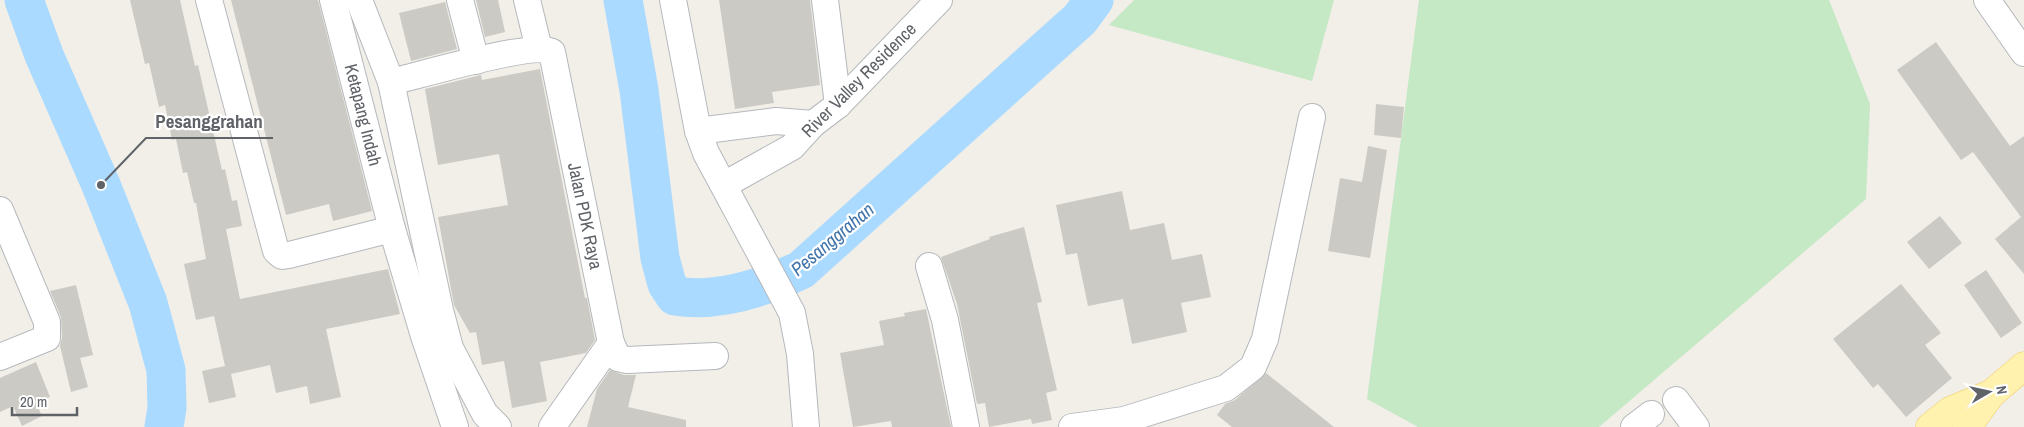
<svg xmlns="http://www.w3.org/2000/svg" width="2024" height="427" viewBox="0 0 2024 427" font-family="'Archivo Narrow',sans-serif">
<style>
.green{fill:#c5e8c5}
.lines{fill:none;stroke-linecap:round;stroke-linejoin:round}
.river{stroke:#aadaff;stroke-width:39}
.building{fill:#cccac5}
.minor-casing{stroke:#b5b8bc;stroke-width:28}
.major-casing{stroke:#f2c960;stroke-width:29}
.minor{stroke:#fff;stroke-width:26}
.major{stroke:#fff2af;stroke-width:28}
.labels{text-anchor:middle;stroke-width:4.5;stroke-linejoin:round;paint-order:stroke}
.street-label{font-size:18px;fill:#5f6368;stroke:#fff}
.water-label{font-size:19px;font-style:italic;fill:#4174aa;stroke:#fff}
.leader{fill:none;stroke:#5f6368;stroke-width:2}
.callout-dot{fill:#5f6368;stroke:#fff;stroke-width:2}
.callout-label{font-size:19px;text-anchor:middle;font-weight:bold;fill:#5f6368;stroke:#fff;stroke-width:4.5;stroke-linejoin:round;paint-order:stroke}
</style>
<rect width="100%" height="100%" fill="#f1efe8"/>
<g class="green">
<path d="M 1134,0 L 1334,0 L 1312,81 L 1109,25 Z"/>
<path d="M 1419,0 L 1829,0 L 1870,104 L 1866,199 L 1599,427 L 1418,427 L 1367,399 Z"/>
</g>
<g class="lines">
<g class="river">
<path d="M 24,0 L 44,55 L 101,185 L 148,303 L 166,370 L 167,408 L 164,427"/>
<path d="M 623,0 L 639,90 L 660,258 L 667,284 L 675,296 C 718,303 763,288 801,270 L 1080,19 L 1094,0"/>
</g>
</g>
<g class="building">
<path d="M 130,0 L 180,0 L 195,66 L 198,65 L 222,170 L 225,169 L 232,201 L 237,200 L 242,226 L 226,229 L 240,299 L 388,269 L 400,314 L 326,329 L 341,397 L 310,404 L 307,386 L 276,393 L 270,365 L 231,374 L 236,397 L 209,403 L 202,371 L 225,366 L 214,316 L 196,320 L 184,264 L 206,259 L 196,203 L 194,203 L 187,172 L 183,173 L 176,139 L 172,140 L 165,105 L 159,107 L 149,63 L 145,64 Z"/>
<path d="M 231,0 L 318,0 L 372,211 L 333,221 L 329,204 L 286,215 Z"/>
<path d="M 476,0 L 498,0 L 505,32 L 485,37 Z"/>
<path d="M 719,0 L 810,0 L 820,85 L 772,92 L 774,103 L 735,109 Z"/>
<path d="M 445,2 L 457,49 L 411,61 L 399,13 Z"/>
<path d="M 1936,42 L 2010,146 L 2024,136 L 2024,274 L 1995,239 L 2021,217 L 1973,152 L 1961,160 L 1897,70 Z"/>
<path d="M 540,69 L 585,298 L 587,298 L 595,340 L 586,353 L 540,362 L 547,401 L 512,408 L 504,361 L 482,365 L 476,332 L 470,333 L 454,305 L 438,217 L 508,205 L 499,154 L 438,165 L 425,89 L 481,75 L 482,80 Z"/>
<path d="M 1376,104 L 1404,107 L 1401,138 L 1374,135 Z"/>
<path d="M 1368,146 L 1387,150 L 1370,258 L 1328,251 L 1340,178 L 1362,182 Z"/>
<path d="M 1122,191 L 1130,230 L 1164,223 L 1172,260 L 1202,254 L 1211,297 L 1181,303 L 1187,332 L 1132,344 L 1123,299 L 1088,306 L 1077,253 L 1066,255 L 1056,205 Z"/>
<path d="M 1940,216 L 1962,243 L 1929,269 L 1907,242 Z"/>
<path d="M 1024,227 L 1042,302 L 1037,303 L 1057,390 L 1046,393 L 1052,420 L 1032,424 L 1031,419 L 989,427 L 985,403 L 977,404 L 957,304 L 941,257 L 990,239 L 989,237 Z"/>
<path d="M 1986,270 L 2022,323 L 2001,338 L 1964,285 Z"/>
<path d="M 1901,284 L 1941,333 L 1925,345 L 1952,378 L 1906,417 L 1878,384 L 1873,388 L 1833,339 Z"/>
<path d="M 76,285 L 93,355 L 80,358 L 88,387 L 71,392 L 60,346 L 62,338 L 61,317 L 50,291 Z"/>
<path d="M 926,309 L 951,427 L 892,427 L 891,421 L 853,427 L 840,353 L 884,345 L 879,321 L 905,316 L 904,313 Z"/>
<path d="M 36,362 L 50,397 L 35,401 L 42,416 L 22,426 L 13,406 L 0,412 L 0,378 Z"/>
<path d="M 610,370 L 624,375 L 636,375 L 628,407 L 686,420 L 686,427 L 587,427 L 597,389 Z"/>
<path d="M 1266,373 L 1334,427 L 1232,427 L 1217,415 L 1225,404 L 1235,400 Z"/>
</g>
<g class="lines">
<defs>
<g id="minor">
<path d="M 209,0 L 276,251 L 282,256 L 289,255 L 392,229"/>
<path d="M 333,0 L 392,229 L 424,336 L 455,427"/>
<path d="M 359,0 L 391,82"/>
<path d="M 460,0 L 476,61"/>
<path d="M 527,0 L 539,49"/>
<path d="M 673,0 L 698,131 L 706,153 L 792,313 L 800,354 L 806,427"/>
<path d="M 825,0 L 838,105"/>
<path d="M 1987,0 L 2024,53"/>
<path d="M 698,131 L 776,121 L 813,124"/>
<path d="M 724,185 L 792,147 L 813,124 L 838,105 L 939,0"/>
<path d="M 0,210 L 47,322 L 47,338 L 0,357"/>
<path d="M 929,266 L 945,320 L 966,427"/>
<path d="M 1676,400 L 1696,427"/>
<path d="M 498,427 L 485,414 L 450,348 L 440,310 L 391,82 C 417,76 534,41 552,52 L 611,343 L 618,358 L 627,360 L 715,356"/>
<path d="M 552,427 L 611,343"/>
<path d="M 1072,427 L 1124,420 L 1226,388 L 1253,367 L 1265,339 L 1312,117"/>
<path d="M 1634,427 L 1651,414"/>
</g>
<g id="major">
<path d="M 1930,427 L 1950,411 L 1991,394"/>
<path d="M 1967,427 L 1991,394 L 2024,366"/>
</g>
</defs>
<use href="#minor" class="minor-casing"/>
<use href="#major" class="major-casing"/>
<use href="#minor" class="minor"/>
<use href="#major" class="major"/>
</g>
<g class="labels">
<g class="street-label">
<text transform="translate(859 80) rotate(-45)" y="6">River Valley Residence</text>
<text transform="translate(363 115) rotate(76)" y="6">Ketapang Indah</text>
<text transform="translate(585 216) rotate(78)" y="6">Jalan PDK Raya</text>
</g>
<g class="water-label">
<text transform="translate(832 239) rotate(-40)" y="7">Pesanggrahan</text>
</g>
</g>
<path class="leader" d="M101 185L146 138H273"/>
<circle class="callout-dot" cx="101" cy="185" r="5"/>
<g class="callout-label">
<text x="209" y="128">Pesanggrahan</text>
</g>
<g transform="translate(1989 392) rotate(81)" stroke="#ffffff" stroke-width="4" paint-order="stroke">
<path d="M0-4L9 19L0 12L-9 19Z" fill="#5f6368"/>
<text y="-8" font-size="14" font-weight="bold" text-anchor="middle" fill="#5f6368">N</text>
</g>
<path d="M12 407v8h65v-8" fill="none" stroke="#5f6368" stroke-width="2.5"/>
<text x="20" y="407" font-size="15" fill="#5f6368" stroke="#ffffff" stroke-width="4" paint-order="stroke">20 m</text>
</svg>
